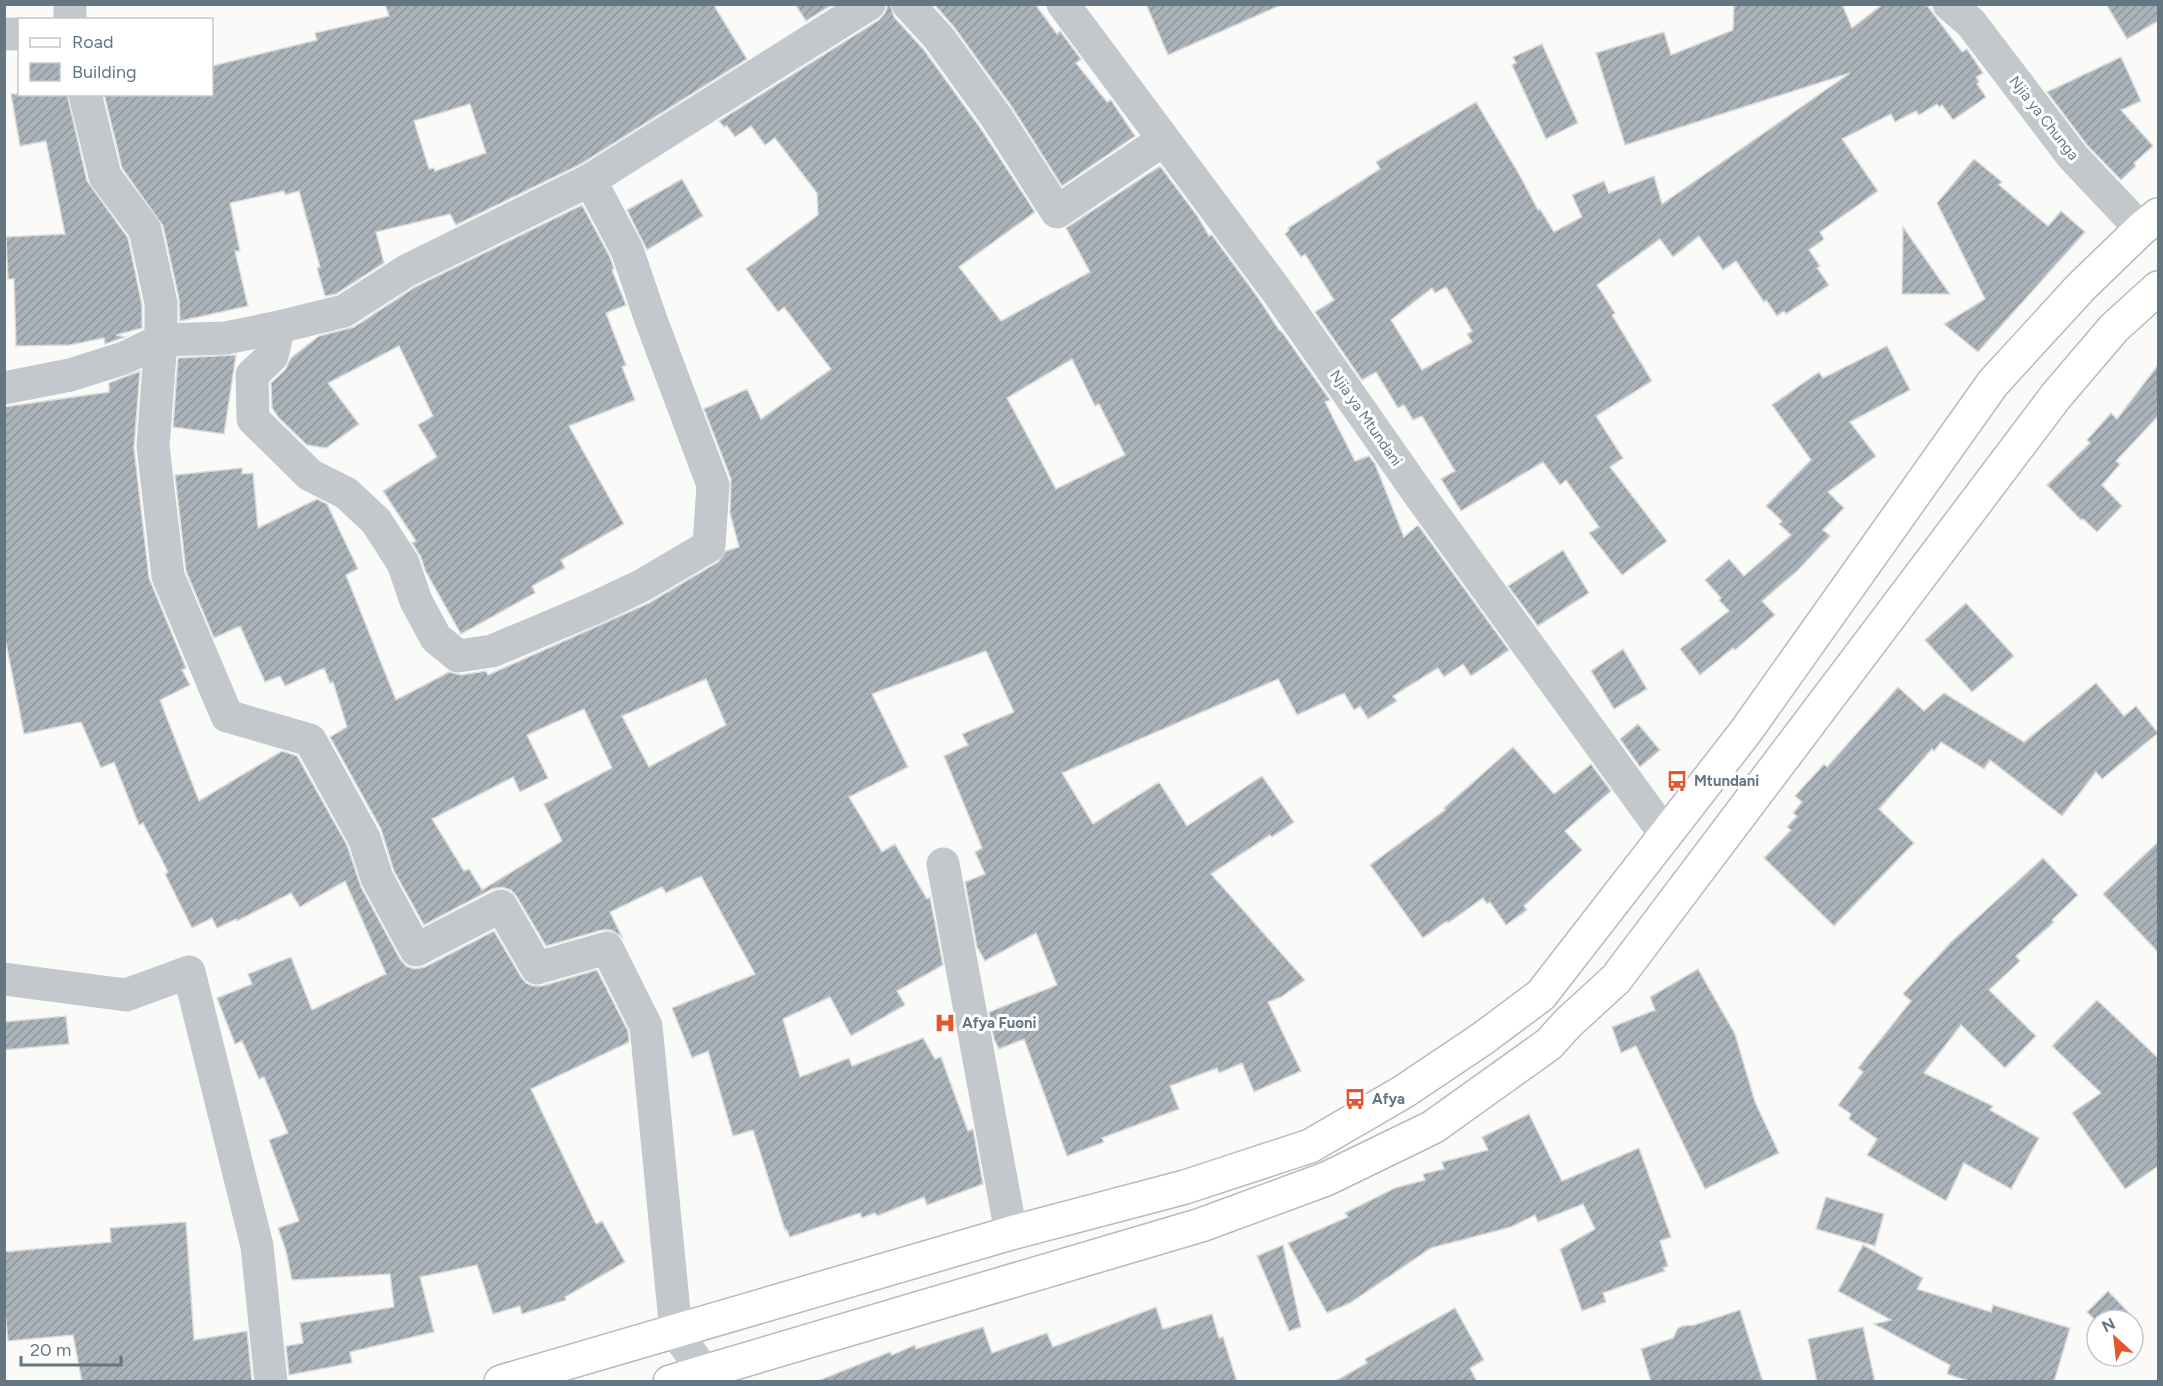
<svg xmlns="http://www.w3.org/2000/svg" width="2163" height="1386" viewBox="0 0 2163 1386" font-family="Figtree,sans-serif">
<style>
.building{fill:url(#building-hatch);stroke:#dcdcda;stroke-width:1.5;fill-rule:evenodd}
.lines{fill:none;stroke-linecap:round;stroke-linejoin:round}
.primary-casing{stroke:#b5babe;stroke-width:36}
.street{stroke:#c3c8cc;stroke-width:33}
.primary{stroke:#fff;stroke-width:33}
.labels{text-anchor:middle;stroke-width:6;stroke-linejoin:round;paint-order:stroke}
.street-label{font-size:15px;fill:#657683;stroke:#fff}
.poi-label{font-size:15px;font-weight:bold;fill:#657683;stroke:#fff;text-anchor:start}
</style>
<defs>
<pattern id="building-hatch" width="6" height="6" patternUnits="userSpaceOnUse" patternTransform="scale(1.5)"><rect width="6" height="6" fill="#aab3b9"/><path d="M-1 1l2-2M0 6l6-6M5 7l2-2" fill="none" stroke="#8e969c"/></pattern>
</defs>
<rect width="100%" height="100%" fill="#fafaf8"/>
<g class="building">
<path d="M 385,4 L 713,4 L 747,59 L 581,164 L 456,225 L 450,214 L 376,232 L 384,263 L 336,294 L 325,296 L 317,268 L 320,267 L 299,191 L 285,195 L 284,191 L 230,203 L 240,251 L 235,251 L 248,306 L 180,321 L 179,299 L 163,226 L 122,168 L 104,94 L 212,94 L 212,66 L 317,40 L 315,33 L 389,16 ZM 470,104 L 486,153 L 435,171 L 434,168 L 429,169 L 414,121 Z"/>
<path d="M 795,4 L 833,4 L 806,21 Z"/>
<path d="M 888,4 L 890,4 L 894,17 L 924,50 L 981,129 L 1035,212 L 959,267 L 1001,321 L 1090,272 L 1066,228 L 1160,166 L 1198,217 L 1209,236 L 1212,235 L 1259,299 L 1279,330 L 1282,332 L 1330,400 L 1325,402 L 1355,461 L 1369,456 L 1375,464 L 1404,537 L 1418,525 L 1509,650 L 1471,676 L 1463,664 L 1444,677 L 1438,668 L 1393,696 L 1397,701 L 1368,719 L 1360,706 L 1354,710 L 1344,693 L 1297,715 L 1278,679 L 1062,773 L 1093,824 L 1159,782 L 1187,826 L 1262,776 L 1294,822 L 1272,837 L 1270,835 L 1211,874 L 1305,980 L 1281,997 L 1268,1002 L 1301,1071 L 1254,1092 L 1242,1063 L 1219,1073 L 1217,1068 L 1170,1086 L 1179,1109 L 1102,1138 L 1104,1142 L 1067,1156 L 1024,1039 L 999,1049 L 994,1039 L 989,1012 L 1057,985 L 1036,933 L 985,961 L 977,947 L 965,882 L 985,874 L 975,852 L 982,848 L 944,756 L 968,745 L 962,734 L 1014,712 L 986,651 L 872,694 L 908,767 L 849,797 L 882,852 L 895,844 L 927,899 L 930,897 L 943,965 L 897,991 L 905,1005 L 851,1036 L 830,997 L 783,1019 L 800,1077 L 849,1058 L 852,1066 L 923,1038 L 935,1059 L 941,1057 L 968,1131 L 973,1129 L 983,1184 L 927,1205 L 924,1197 L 877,1216 L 875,1213 L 862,1218 L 860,1213 L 790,1237 L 786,1229 L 785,1230 L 753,1130 L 733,1136 L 708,1051 L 692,1058 L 672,1008 L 755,974 L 701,876 L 666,893 L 662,887 L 610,912 L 622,937 L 611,930 L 602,930 L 546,946 L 517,897 L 511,890 L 502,887 L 492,889 L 424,925 L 394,871 L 381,829 L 330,737 L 347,727 L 333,682 L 330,683 L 324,668 L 285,686 L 280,676 L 265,682 L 240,626 L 214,638 L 186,571 L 175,475 L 242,468 L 242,474 L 253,473 L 258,528 L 317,499 L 327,504 L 358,569 L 346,575 L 396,700 L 449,672 L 461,675 L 486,671 L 488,675 L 649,603 L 718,562 L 726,551 L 739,547 L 730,513 L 731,479 L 704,409 L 747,389 L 761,419 L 831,369 L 784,307 L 778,312 L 746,269 L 818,215 L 817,193 L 775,138 L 765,145 L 751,126 L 735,137 L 727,126 L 724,127 L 719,121 L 879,20 L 885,13 ZM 1072,359 L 1095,406 L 1099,404 L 1125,455 L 1056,489 L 1007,398 ZM 706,679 L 726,725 L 649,767 L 622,716 ZM 584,709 L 612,768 L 544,804 L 562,841 L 482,890 L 469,869 L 464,871 L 432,819 L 513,777 L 520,792 L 548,778 L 527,735 Z"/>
<path d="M 934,4 L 1035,4 L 1057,34 L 1060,31 L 1081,59 L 1076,63 L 1107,102 L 1111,100 L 1135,136 L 1062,186 L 1012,107 L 954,27 Z"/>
<path d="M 1146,4 L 1283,4 L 1168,55 Z"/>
<path d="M 1734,4 L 1842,4 L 1852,28 L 1883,4 L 1926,4 L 1962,52 L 1967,49 L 1983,73 L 1976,77 L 1979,82 L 1977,84 L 1986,97 L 1953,120 L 1942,105 L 1939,107 L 1937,104 L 1919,115 L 1916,111 L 1895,122 L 1891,114 L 1842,139 L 1878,191 L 1820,232 L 1824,239 L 1809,250 L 1820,266 L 1817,268 L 1829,285 L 1786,314 L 1784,311 L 1777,316 L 1766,300 L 1764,302 L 1736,261 L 1723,270 L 1699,236 L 1673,257 L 1660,239 L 1597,285 L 1615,313 L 1612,315 L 1652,381 L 1596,416 L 1623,458 L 1610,467 L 1667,541 L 1622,575 L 1589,533 L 1599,527 L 1566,480 L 1560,485 L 1543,462 L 1461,511 L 1441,479 L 1455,471 L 1422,416 L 1413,420 L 1404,405 L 1398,408 L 1376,372 L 1362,380 L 1315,312 L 1334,300 L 1305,254 L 1301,257 L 1285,234 L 1289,230 L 1288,228 L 1380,169 L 1376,162 L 1476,102 L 1519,174 L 1538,210 L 1540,209 L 1554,232 L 1582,217 L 1572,195 L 1604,181 L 1609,193 L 1654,176 L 1662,204 L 1850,73 L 1625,145 L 1596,53 L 1664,32 L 1671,55 L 1733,30 ZM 1446,287 L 1472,331 L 1467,334 L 1472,342 L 1422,370 L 1391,320 L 1432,288 L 1435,293 Z"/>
<path d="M 2106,4 L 2158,4 L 2158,21 L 2127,39 Z"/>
<path d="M 1542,44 L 1578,123 L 1546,139 L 1512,65 L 1516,63 L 1513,57 Z"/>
<path d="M 2121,57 L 2141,101 L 2121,110 L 2153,146 L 2134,163 L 2136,166 L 2121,180 L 2087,145 L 2047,92 Z"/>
<path d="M 11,94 L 67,94 L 87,181 L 128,238 L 142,305 L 142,328 L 116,335 L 125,337 L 105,344 L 104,338 L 70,345 L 16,346 L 14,279 L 8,279 L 6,237 L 65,234 L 46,141 L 20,146 Z"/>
<path d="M 1974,159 L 2002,182 L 1999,185 L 2048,226 L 2061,211 L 2085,232 L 1978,352 L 1944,324 L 1985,299 L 1937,203 Z"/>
<path d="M 682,179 L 703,216 L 647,250 L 627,210 Z"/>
<path d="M 582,205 L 610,257 L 614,269 L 612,270 L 626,305 L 606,313 L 626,365 L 622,367 L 635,400 L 569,426 L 624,524 L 561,560 L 565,568 L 532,586 L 535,593 L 461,634 L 425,570 L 421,557 L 412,543 L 416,541 L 383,491 L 437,457 L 418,425 L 433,416 L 399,346 L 328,383 L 359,424 L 326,448 L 307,445 L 279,418 L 272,408 L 271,383 L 285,370 L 291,358 L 319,336 L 354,327 L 415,287 Z"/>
<path d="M 1903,227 L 1950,294 L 1902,294 Z"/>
<path d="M 1887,346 L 1910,390 L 1850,422 L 1876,456 L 1828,492 L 1844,508 L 1823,530 L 1830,536 L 1797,571 L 1762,601 L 1775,615 L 1735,650 L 1733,648 L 1700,675 L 1680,649 L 1729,611 L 1719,600 L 1721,598 L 1705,580 L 1729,559 L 1744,576 L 1791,535 L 1779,524 L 1782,521 L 1766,506 L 1811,460 L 1772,405 L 1819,372 L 1823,378 Z"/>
<path d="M 236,355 L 224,434 L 173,427 L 178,358 Z"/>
<path d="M 2158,365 L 2158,416 L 2116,461 L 2120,464 L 2102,485 L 2122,506 L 2097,532 L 2083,519 L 2081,520 L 2047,485 L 2090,443 L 2087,440 L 2111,413 L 2117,419 Z"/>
<path d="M 140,371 L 134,448 L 149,578 L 186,668 L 182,670 L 190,685 L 160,700 L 199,801 L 282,751 L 297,756 L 347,845 L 361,887 L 400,959 L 406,966 L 415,969 L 425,967 L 494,931 L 521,977 L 526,983 L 533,986 L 542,986 L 597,970 L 628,1031 L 629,1042 L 531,1089 L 596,1224 L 602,1221 L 625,1262 L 565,1297 L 566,1300 L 522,1314 L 520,1306 L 493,1314 L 477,1265 L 420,1277 L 434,1332 L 350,1352 L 352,1363 L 289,1375 L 286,1346 L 303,1343 L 300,1323 L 394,1307 L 390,1274 L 292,1280 L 286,1251 L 278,1228 L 299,1221 L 269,1140 L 288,1133 L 264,1077 L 259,1079 L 242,1041 L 235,1044 L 217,998 L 252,984 L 248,974 L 291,957 L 312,1010 L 386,974 L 345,881 L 300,907 L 291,893 L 237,921 L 236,919 L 217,928 L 212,918 L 192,928 L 165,874 L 168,872 L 143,823 L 139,825 L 114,762 L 101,768 L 81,722 L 24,734 L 4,633 L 4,407 L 109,392 L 109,383 Z"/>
<path d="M 1563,550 L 1589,593 L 1538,626 L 1508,586 Z"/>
<path d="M 1966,603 L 2014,656 L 1972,692 L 1925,640 Z"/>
<path d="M 1623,649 L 1647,689 L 1614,709 L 1591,671 Z"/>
<path d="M 2096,683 L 2124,716 L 2136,706 L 2158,733 L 2102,779 L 2096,772 L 2062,816 L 1990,760 L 1984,769 L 1941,742 L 1934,751 L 1932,749 L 1879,809 L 1914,843 L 1834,926 L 1764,858 L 1791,830 L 1787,827 L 1797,816 L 1793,813 L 1802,802 L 1795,796 L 1824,764 L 1827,767 L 1898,687 L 1924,711 L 1944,693 L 2024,742 Z"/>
<path d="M 1638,724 L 1660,750 L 1640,767 L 1620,739 Z"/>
<path d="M 1513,747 L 1554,794 L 1591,764 L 1611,791 L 1565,831 L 1582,850 L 1524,906 L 1527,910 L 1506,925 L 1490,902 L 1487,904 L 1483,898 L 1448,923 L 1447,921 L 1423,938 L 1370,865 L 1445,810 L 1444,808 Z"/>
<path d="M 2158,842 L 2158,952 L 2103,894 Z"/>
<path d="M 2043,858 L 2078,895 L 2052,920 L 2054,922 L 2016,956 L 2020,961 L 1989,990 L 2036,1036 L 2005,1068 L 1961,1025 L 1924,1073 L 1993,1106 L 1990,1110 L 2039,1138 L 2011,1189 L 1964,1163 L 1946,1201 L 1867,1155 L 1877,1139 L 1849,1119 L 1851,1114 L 1838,1105 L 1863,1072 L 1858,1068 L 1911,1001 L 1903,994 L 1952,941 Z"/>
<path d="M 1698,969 L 1735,1034 L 1755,1102 L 1779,1153 L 1705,1189 L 1636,1046 L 1621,1053 L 1612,1027 L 1655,1010 L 1650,997 Z"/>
<path d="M 2097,1000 L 2158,1058 L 2158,1166 L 2125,1189 L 2072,1113 L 2101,1093 L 2052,1046 Z"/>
<path d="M 66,1016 L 69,1044 L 4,1050 L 4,1022 Z"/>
<path d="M 1529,1114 L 1562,1181 L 1639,1148 L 1671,1237 L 1660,1241 L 1668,1266 L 1663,1268 L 1665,1271 L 1603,1293 L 1606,1302 L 1582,1311 L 1560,1249 L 1595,1229 L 1583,1204 L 1538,1222 L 1535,1215 L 1511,1227 L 1431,1248 L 1350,1303 L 1327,1313 L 1288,1243 L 1348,1217 L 1345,1213 L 1395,1188 L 1425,1180 L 1423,1174 L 1444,1169 L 1442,1162 L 1488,1150 L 1482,1137 Z"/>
<path d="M 1826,1197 L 1884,1214 L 1875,1246 L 1816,1229 Z"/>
<path d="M 186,1222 L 194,1340 L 247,1331 L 252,1382 L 82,1382 L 73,1335 L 8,1341 L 4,1302 L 4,1252 L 111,1242 L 110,1228 Z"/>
<path d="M 1283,1245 L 1301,1327 L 1289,1331 L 1257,1256 Z"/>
<path d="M 1863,1245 L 1923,1278 L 1917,1289 L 1991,1312 L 1993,1305 L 2070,1328 L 2054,1382 L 1972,1382 L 1947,1374 L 1950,1365 L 1874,1324 L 1891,1320 L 1838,1291 Z"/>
<path d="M 2108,1291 L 2137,1321 L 2133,1325 L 2133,1320 L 2097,1320 L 2097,1322 L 2087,1312 Z"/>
<path d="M 1156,1307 L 1163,1329 L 1212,1314 L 1219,1338 L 1223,1337 L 1237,1382 L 820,1382 L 820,1380 L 890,1352 L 892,1355 L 915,1345 L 916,1349 L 983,1327 L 992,1353 L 1047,1333 L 1053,1347 Z"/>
<path d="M 1455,1308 L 1484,1360 L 1470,1368 L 1477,1382 L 1334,1382 L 1367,1363 L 1365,1359 Z"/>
<path d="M 1740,1310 L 1763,1382 L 1651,1382 L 1641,1349 L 1673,1338 L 1678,1328 L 1683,1326 L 1694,1325 Z"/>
<path d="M 1863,1327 L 1875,1382 L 1817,1382 L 1808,1339 Z"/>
</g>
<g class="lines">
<defs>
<g id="primary">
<path d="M 501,1382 L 1011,1233 L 1185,1187 L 1310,1146 L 1403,1092 L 1482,1039 L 1541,995 L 1746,731 L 1993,383 L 2081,287 L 2141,229 L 2158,215"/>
<path d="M 670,1382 L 1201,1225 L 1326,1179 L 1433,1127 L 1549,1044 L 1568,1023 L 1616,979 L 2056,396 L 2114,328 L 2158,288"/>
</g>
</defs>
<use href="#primary" class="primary-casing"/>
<g class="street">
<path d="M 70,4 L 70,20"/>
<path d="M 908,4 L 939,38 L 997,118 L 1057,212 L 1163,140"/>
<path d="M 1063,4 L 1279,294 L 1421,497 L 1665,834"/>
<path d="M 1949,4 L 1971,23 L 2073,157 L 2141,229"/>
<path d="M 4,34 L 20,34"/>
<path d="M 85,94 L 105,176 L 145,230 L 161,303 L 161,340 L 153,446 L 168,576 L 227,716 L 310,740 L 364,838 L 377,878 L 416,950 L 501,906 L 537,968 L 607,948 L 646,1026 L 676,1332 L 711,1382"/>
<path d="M 279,327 L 272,356 L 252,375 L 253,419 L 310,475 L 346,493 L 376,521 L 403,563 L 416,601 L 436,638 L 458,656 L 492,651 L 592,609 L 641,586 L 709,546 L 713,485 L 651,320 L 627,250 L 590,180"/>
<path d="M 4,388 L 70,375 L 124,358 L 161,340 L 226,338 L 279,327 L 344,311 L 406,271 L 590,180 L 869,4"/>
<path d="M 943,864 L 1011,1233"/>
<path d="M 4,979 L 126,995 L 189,972 L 257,1246 L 271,1382"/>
</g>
<use href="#primary" class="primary"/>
</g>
<defs>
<symbol id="bus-bare" viewBox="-9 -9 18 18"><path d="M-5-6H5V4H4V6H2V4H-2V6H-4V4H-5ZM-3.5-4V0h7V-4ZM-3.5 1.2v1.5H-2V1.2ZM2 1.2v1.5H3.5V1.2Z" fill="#e4572e" stroke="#fff" stroke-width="2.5" paint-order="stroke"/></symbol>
<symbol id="hospital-bare" viewBox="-9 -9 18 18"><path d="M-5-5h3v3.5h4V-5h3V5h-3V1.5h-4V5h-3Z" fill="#e4572e" stroke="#fff" stroke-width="2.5" paint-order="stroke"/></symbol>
</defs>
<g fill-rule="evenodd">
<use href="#bus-bare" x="1662" y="766" width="30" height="30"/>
<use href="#hospital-bare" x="930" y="1008" width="30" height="30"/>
<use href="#bus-bare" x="1340" y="1084" width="30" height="30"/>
</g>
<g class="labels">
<g class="street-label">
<text transform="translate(2044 118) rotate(52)" y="5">Njia ya Chunga</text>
<text transform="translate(1366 418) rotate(55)" y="5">Njia ya Mtundani</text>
</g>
<g class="poi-label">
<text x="1694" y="786">Mtundani</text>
<text x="962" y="1028">Afya Fuoni</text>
<text x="1372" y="1104">Afya</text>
</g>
</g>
<rect width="2163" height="1386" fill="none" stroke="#657683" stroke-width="12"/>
<rect x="18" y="18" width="195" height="78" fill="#ffffff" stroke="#c1c8cd" stroke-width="1.5"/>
<rect x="30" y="38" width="30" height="9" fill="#ffffff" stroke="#c1c8cd" stroke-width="1.5"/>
<text x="72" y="48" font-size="18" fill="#657683">Road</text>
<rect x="30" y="63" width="30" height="18" fill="url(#building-hatch)" stroke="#c1c8cd" stroke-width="1.5"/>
<text x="72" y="78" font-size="18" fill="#657683">Building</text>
<g transform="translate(2115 1338) rotate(333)"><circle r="28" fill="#ffffff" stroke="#c1c8cd" stroke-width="1.5"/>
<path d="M0-4.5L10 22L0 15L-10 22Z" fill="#e4572e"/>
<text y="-9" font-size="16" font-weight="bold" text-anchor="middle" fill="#657683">N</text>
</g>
<path d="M21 1356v9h100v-9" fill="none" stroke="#657683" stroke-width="3"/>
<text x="30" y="1356" font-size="18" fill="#657683" stroke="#ffffff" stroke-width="4.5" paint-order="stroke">20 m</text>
</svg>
